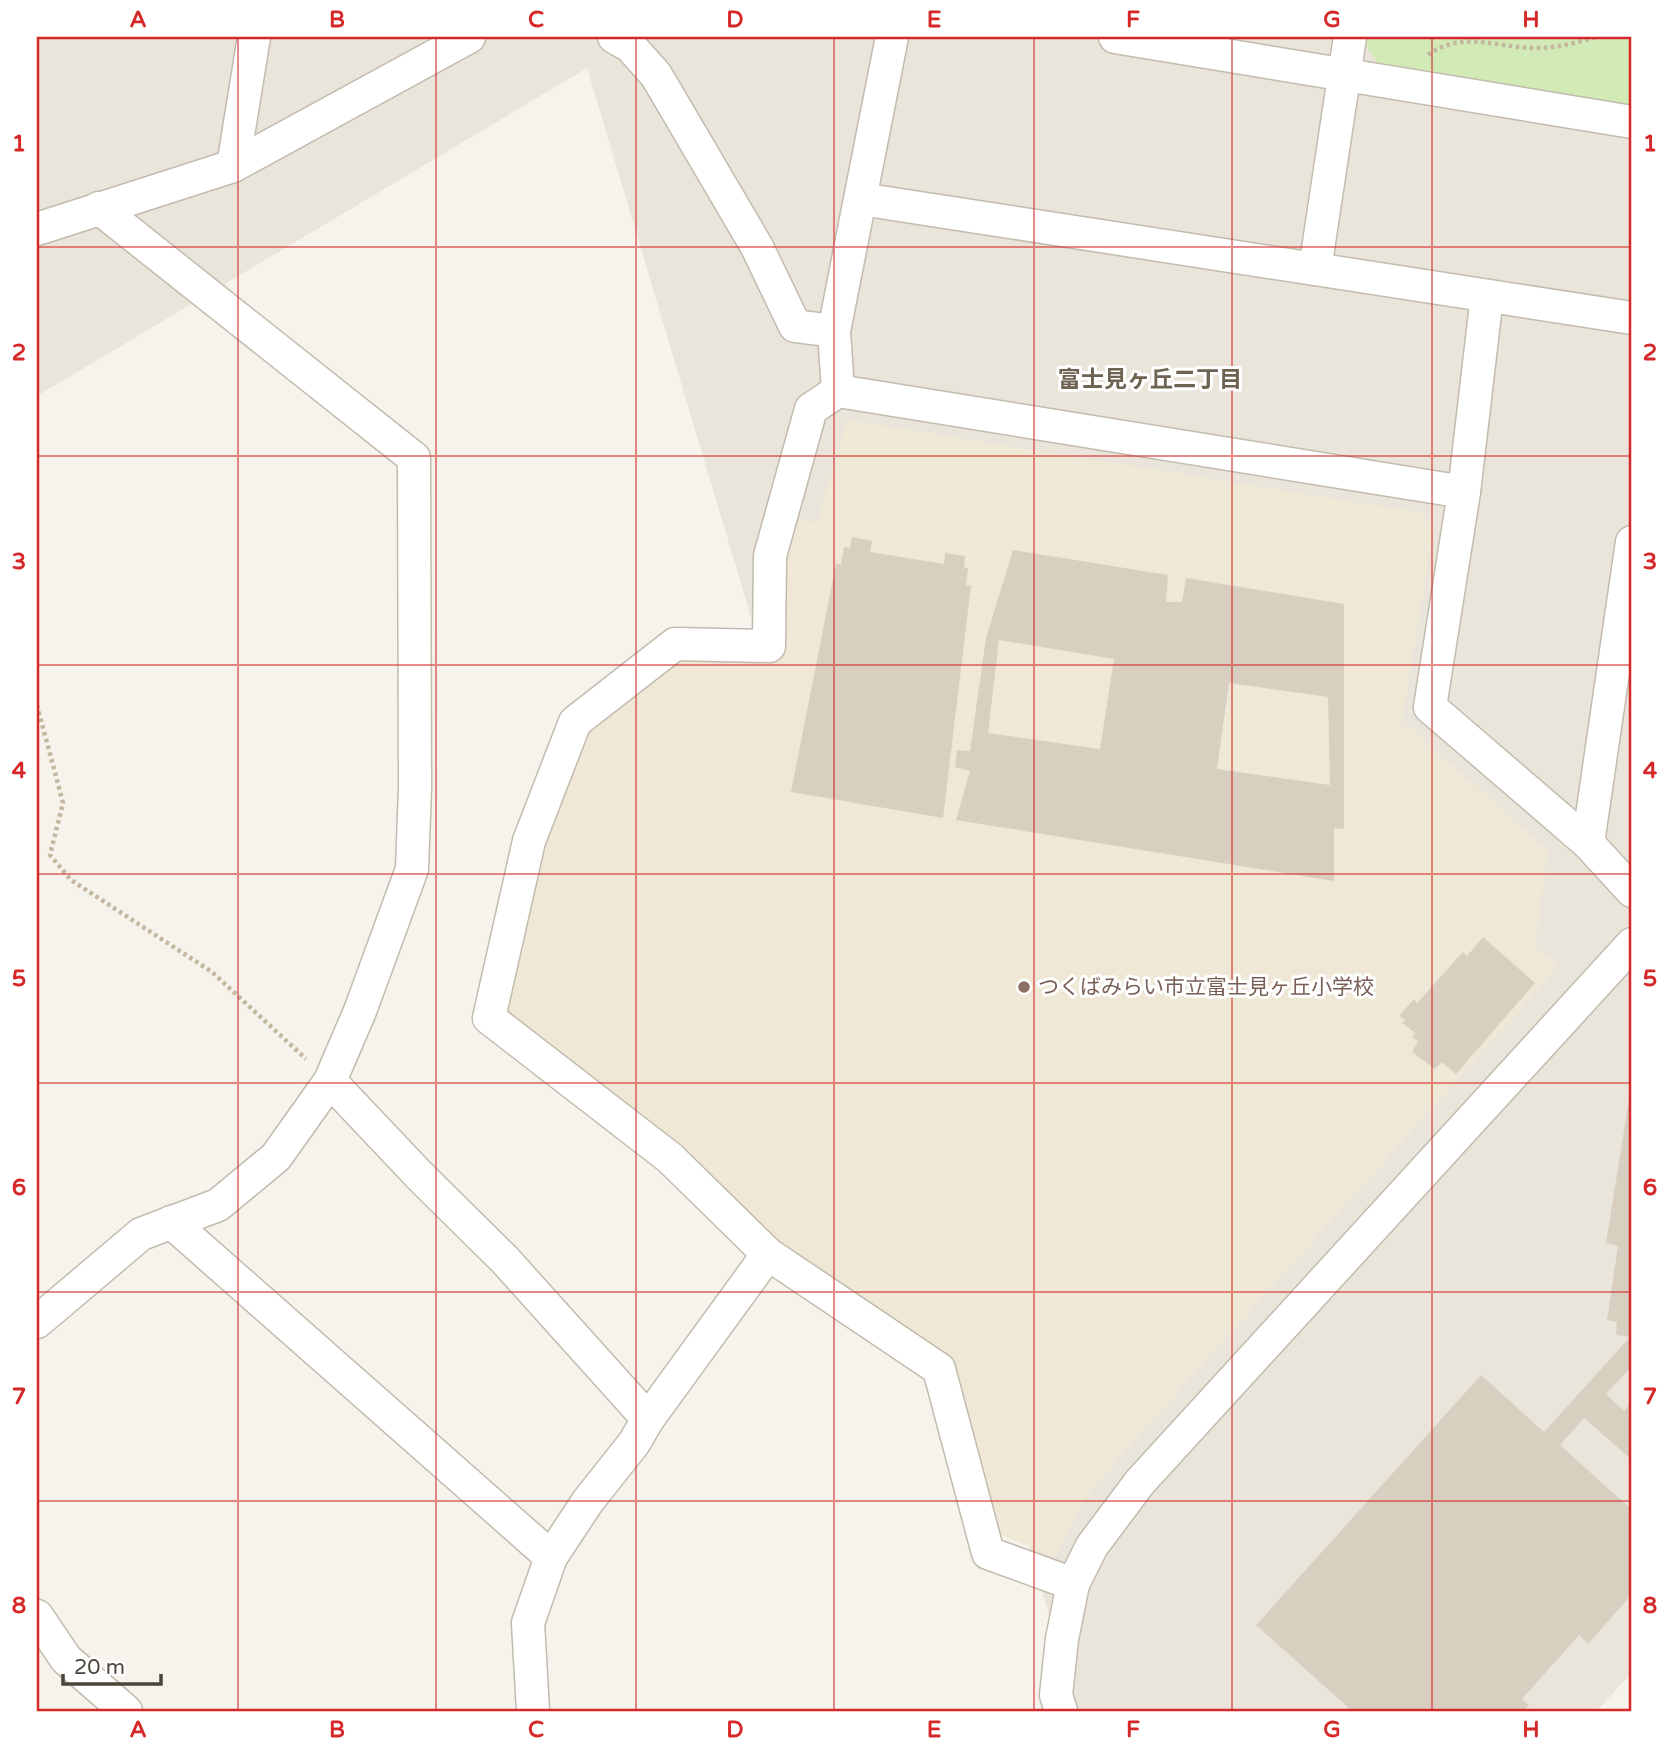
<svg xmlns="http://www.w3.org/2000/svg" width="1669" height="1748" viewBox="0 0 1669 1748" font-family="'Varela Round','Noto Sans JP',sans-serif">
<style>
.residential{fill:#eae5da}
.education{fill:#efe8d6}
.green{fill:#d2eab5}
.building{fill:#d8cfc1;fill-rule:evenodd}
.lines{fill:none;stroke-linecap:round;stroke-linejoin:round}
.minor-casing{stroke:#c2bbae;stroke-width:35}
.path{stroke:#c4b79f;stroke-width:4.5;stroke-dasharray:3.5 3.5;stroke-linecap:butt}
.minor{stroke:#fff;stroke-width:32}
.grid{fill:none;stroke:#d62828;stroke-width:2;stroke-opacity:0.55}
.education-dot{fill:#8d6e63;stroke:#fff;stroke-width:2.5}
.labels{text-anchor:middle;stroke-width:6;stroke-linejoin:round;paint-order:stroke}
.education-label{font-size:21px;fill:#785e54;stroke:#fff;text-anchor:start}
.neighbourhood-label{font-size:23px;font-weight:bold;fill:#6e6250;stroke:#fff}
.neatline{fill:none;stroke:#d62828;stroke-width:2.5}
.grid-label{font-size:23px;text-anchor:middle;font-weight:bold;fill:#d62828}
</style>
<rect width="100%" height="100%" fill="#f6f3ec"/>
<path class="residential" d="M 37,37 L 1632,37 L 1632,1672 L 1597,1711 L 1078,1711 L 587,68 L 37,396 Z"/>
<path class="education" d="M 847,420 L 1423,513 L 1434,527 L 1402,721 L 1548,850 L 1535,946 L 1559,966 L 1099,1480 L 1080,1506 L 1055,1556 L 993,1532 L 947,1359 L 777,1245 L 505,1019 L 537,847 L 575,752 L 594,724 L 686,653 L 701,651 L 736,663 L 775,655 L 781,558 L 792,518 L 817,523 Z"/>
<path class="green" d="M 1368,37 L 1632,37 L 1632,105 L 1379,65 L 1367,47 Z"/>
<g class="building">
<path d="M 852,537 L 872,541 L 870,552 L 944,564 L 945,553 L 965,556 L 964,568 L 968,568 L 966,585 L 971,586 L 943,818 L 791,792 L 836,564 L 841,564 L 844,547 L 850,548 Z"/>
<path d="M 1013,550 L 1168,575 L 1166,602 L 1182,602 L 1186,578 L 1344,604 L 1344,829 L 1334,828 L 1334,881 L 956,820 L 970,771 L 955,767 L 957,750 L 970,751 L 986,638 ZM 999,640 L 1114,659 L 1100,749 L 988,733 ZM 1229,683 L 1328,697 L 1330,785 L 1217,769 Z"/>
<path d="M 1483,937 L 1535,983 L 1456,1074 L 1442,1062 L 1435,1069 L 1412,1052 L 1418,1041 L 1412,1037 L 1415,1033 L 1402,1023 L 1405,1020 L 1399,1016 L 1414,999 L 1417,1003 L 1463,952 L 1467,956 Z"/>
<path d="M 1631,1087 L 1632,1366 L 1606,1394 L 1624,1411 L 1632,1401 L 1632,1460 L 1584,1418 L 1560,1445 L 1632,1510 L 1632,1594 L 1588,1644 L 1579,1635 L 1522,1699 L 1529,1705 L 1523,1711 L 1352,1711 L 1256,1625 L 1481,1375 L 1544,1432 L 1630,1337 L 1616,1335 L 1617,1322 L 1607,1320 L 1618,1246 L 1606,1243 Z"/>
</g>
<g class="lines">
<defs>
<g id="minor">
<path d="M 614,37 L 630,46 L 656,75 L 757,247 L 795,326 L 834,331"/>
<path d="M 892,37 L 834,331 L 838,391 L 1464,492"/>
<path d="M 1115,37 L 1632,122"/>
<path d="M 233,166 L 254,37"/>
<path d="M 861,199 L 1632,318"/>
<path d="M 37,229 L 233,166 L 469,37"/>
<path d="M 1315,269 L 1350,37"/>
<path d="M 1487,296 L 1464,492 L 1430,707 L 1588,843 L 1632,891"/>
<path d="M 838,391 L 811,409 L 770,556 L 769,646 L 675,644 L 575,722 L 529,841 L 489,1018 L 670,1158 L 768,1254 L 939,1369 L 988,1553 L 1073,1584"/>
<path d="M 1588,843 L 1632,542"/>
<path d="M 330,1081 L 420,1176 L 505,1260 L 648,1419 L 634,1443 L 588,1501 L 551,1557 L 528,1623 L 533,1711"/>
<path d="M 171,1222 L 551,1557"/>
<path d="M 37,1322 L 141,1234 L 218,1205 L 276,1157 L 330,1081 L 360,1011 L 412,869 L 415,788 L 414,458 L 99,208"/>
<path d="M 648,1419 L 768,1254"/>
<path d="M 37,1616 L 66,1659 L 126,1711"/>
<path d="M 1061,1711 L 1056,1695 L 1062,1639 L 1073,1584 L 1092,1546 L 1140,1482 L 1632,944"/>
</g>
</defs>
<use href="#minor" class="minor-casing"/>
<g class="path">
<path d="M 1428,55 C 1462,29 1500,49 1538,48 C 1558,48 1578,42 1597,37"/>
<path d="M 37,705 L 63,803 L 50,855 L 71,880 L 212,972 L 306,1059"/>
</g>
<use href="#minor" class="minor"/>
</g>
<path class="grid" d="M 238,37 L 238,1711M 436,37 L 436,1711M 636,37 L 636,1711M 834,37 L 834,1711M 1034,37 L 1034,1711M 1232,37 L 1232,1711M 1432,37 L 1432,1711M 37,247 L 1632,247M 37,456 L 1632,456M 37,665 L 1632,665M 37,874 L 1632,874M 37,1083 L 1632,1083M 37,1292 L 1632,1292M 37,1501 L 1632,1501"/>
<circle class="education-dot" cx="1024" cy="987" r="7"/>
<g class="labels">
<g class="education-label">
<text x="1038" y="994">つくばみらい市立富士見ヶ丘小学校</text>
</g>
<g class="neighbourhood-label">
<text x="1150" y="387">富士見ヶ丘二丁目</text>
</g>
</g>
<rect width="1669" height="1748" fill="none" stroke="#ffffff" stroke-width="77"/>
<path d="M63 1674v10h98v-10" fill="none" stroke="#4b4439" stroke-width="3.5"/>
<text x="74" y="1674" font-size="21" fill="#4b4439" stroke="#ffffff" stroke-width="5" paint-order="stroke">20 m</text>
<rect x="38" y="38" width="1592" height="1672" class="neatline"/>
<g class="grid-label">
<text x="138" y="27">A</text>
<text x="337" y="27">B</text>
<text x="536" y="27">C</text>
<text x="735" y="27">D</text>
<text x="934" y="27">E</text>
<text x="1133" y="27">F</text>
<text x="1332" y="27">G</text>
<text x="1531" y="27">H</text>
<text x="19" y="151">1</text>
<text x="1650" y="151">1</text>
<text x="19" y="360">2</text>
<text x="1650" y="360">2</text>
<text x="19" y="569">3</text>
<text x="1650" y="569">3</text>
<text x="19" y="778">4</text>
<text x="1650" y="778">4</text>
<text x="19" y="986">5</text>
<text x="1650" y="986">5</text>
<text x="19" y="1195">6</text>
<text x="1650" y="1195">6</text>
<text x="19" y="1404">7</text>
<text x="1650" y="1404">7</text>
<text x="19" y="1613">8</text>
<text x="1650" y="1613">8</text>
<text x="138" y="1737">A</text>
<text x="337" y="1737">B</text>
<text x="536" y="1737">C</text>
<text x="735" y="1737">D</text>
<text x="934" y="1737">E</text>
<text x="1133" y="1737">F</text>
<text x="1332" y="1737">G</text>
<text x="1531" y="1737">H</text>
</g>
</svg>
